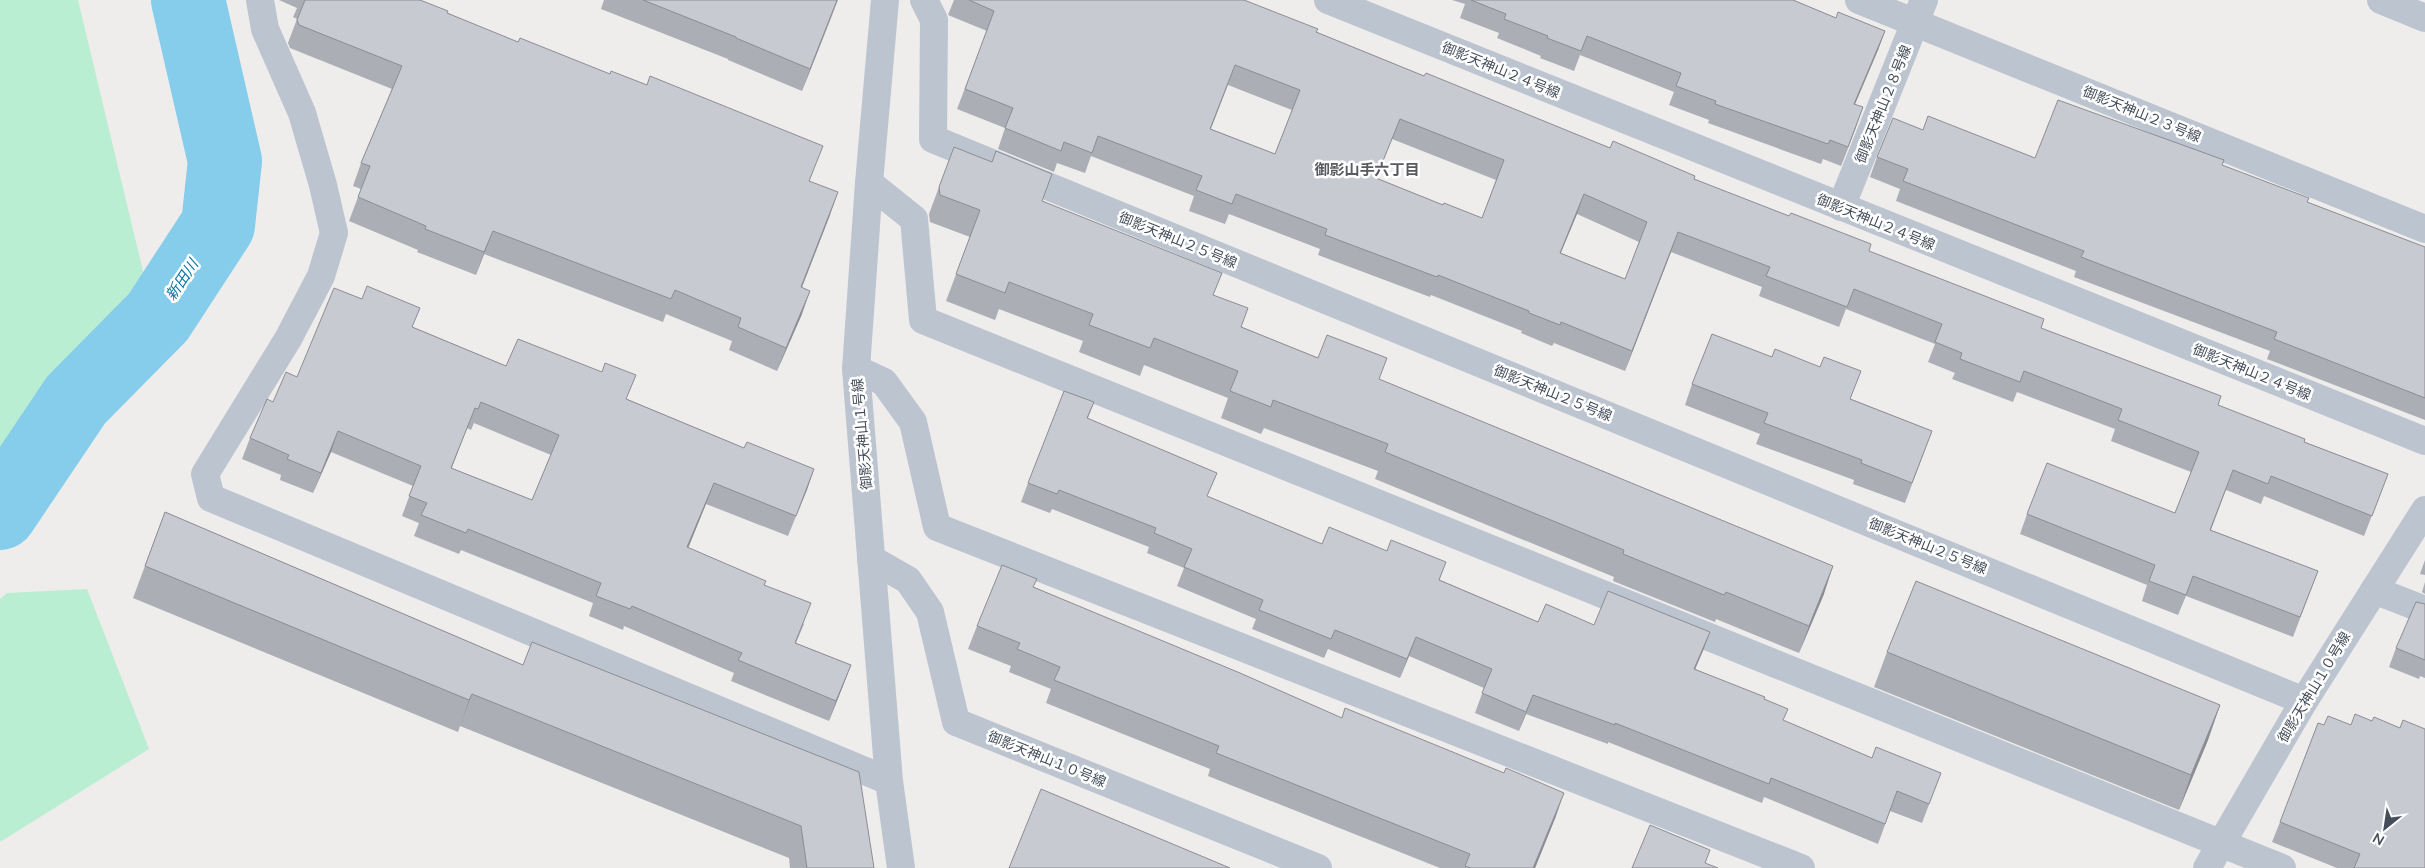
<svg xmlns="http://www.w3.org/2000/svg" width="2425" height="868" viewBox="0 0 2425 868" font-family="'Nunito Sans','Noto Sans JP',sans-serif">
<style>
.green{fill:#b9eed2}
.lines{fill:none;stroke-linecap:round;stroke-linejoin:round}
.river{stroke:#85cdeb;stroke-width:74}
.minor{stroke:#bcc5cf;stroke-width:28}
.wall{fill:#acaeb5;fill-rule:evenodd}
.shaded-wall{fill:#8c8d93}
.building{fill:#c8cad2;stroke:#8c8d93;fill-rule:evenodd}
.labels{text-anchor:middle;stroke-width:5;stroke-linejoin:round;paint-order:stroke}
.street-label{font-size:14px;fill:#444d59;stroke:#fff}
.neighbourhood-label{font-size:15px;font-weight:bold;fill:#595b61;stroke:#fff}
.water-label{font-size:15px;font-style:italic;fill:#0c77a4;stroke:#fff}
</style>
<rect width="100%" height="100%" fill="#efecec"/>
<g class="green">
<path d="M 0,0 L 78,0 L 147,288 L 0,456 Z"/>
<path d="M 87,589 L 149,749 L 0,842 L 0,599 L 7,593 Z"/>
</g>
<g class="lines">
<path class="river" d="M 0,513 L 76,400 L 158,317 L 218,225 L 225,161 L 188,0"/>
<g class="minor">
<path d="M 260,0 L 265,29 L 302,113 L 323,185 L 334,233 L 321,276 L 288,339 L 205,474 L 211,498 L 889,781"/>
<path d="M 885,0 L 869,183 L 856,369 L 889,781 L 901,868"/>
<path d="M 924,0 L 934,20 L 933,139 L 2304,701"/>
<path d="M 1328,0 L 2425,441"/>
<path d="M 1859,0 L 2425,229"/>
<path d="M 2381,0 L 2425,18"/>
<path d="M 869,183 L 914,219 L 923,320 L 2282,868"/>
<path d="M 1841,207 L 1924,0"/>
<path d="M 856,369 L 884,382 L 913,422 L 937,527 L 1801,868"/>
<path d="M 871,559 L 908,580 L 930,612 L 956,722 L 1318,868"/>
<path d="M 2374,590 L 2425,610"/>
<path d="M 2207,868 L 2304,701 L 2425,510"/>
</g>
</g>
<g class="wall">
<path d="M 279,0 L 420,0 L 810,181 L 830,215 L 802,287 L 802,314 L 777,371 L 729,350 L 732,341 L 666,314 L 663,322 L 484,254 L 476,275 L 417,252 L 418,250 L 349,221 L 361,189 L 353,186 L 361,163 L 392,89 L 290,48 L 288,43 L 297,19 L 293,17 L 297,8 Z"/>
<path d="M 604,0 L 838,0 L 802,91 L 728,60 L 728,59 L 601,9 Z"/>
<path d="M 954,0 L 1244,0 L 1316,32 L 1424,76 L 1610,148 L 1694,179 L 1869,251 L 2041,328 L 2218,405 L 2304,442 L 2388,474 L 2364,536 L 2264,496 L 2261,504 L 2226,490 L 2211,530 L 2318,571 L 2293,637 L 2186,596 L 2178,615 L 2142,601 L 2147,585 L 2020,534 L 2027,514 L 2175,513 L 2191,472 L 2111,441 L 2115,429 L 2017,392 L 2013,402 L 1952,379 L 1955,373 L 1928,362 L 1935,344 L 1846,309 L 1839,327 L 1759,296 L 1762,287 L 1671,252 L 1625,371 L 1554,343 L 1552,346 L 1521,333 L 1522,331 L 1431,295 L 1430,297 L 1318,255 L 1320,249 L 1229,214 L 1225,224 L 1189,211 L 1194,196 L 1091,156 L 1085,173 L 1057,163 L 1054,172 L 998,149 L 1005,128 L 957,109 L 987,31 L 948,15 ZM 1228,85 L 1292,110 L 1275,154 L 1211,129 ZM 1392,139 L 1496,180 L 1482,218 L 1443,205 L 1376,178 ZM 1577,214 L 1639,242 L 1625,279 L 1561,253 Z"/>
<path d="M 1452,0 L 1793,0 L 1836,18 L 1885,31 L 1878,50 L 1855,104 L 1856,127 L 1841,166 L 1823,159 L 1821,164 L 1708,123 L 1709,120 L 1669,105 L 1674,92 L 1580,55 L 1574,71 L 1540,58 L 1541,56 L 1497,38 L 1499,33 L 1460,18 L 1465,4 Z"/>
<path d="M 1923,130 L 2035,158 L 2222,165 L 2307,202 L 2425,247 L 2425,420 L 2267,359 L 2270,351 L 2074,277 L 2076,271 L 1896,201 L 1900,189 L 1870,177 L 1877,157 Z"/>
<path d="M 992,162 L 1042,201 L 1214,295 L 1242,327 L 1318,358 L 1379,380 L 1824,594 L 1799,653 L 1716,619 L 1715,622 L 1613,581 L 1614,577 L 1375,479 L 1378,471 L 1264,428 L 1261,434 L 1221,418 L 1228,398 L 1144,365 L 1140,376 L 1079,352 L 1083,341 L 999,309 L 995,320 L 946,301 L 970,237 L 930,222 L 929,214 L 939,187 Z"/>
<path d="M 413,327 L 506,366 L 627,399 L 744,448 L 814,469 L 788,536 L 706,504 L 688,548 L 764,585 L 804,624 L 796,643 L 851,665 L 829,721 L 731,681 L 734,673 L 624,626 L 623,630 L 589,616 L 593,603 L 461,550 L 459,554 L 414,536 L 419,523 L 402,516 L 413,486 L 331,452 L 313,493 L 280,480 L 281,475 L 242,459 L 250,438 L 273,402 ZM 474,423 L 551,455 L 532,500 L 451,468 L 467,428 L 471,430 Z"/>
<path d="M 1692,384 L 1851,399 L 1932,431 L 1905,503 L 1853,484 L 1854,480 L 1756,444 L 1760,434 L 1685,405 Z"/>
<path d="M 1094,402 L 1088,418 L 1208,497 L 1322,544 L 1440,580 L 1538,622 L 1710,632 L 1695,669 L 1764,699 L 1784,721 L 1872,758 L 1941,773 L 1922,823 L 1890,811 L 1878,844 L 1764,797 L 1762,803 L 1608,742 L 1608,744 L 1526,714 L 1519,731 L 1475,713 L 1484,688 L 1409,656 L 1400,678 L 1328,649 L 1324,658 L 1252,629 L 1256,619 L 1177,586 L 1184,568 L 1147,553 L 1149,547 L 1052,509 L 1050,513 L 1021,502 L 1028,483 Z"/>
<path d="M 165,512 L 523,665 L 874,868 L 790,868 L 789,858 L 460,726 L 458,732 L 133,598 Z"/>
<path d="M 2425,560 L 2425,575 L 2420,574 Z"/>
<path d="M 2425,582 L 2425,594 L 2422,592 Z"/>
<path d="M 1034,587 L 1556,816 L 1535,868 L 1440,868 L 1208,776 L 1210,769 L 1046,703 L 1051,689 L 1009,672 L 1011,666 L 968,649 L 977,626 Z"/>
<path d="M 2425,604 L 2425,678 L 2420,676 L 2419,679 L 2389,667 L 2396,648 Z"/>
<path d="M 1887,652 L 2220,705 L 2208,740 L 2179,810 L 1874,687 Z"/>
<path d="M 2324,725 L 2351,725 L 2425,868 L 2337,868 L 2272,842 L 2280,822 Z"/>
</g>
<g class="shaded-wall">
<path d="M 838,0 L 831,18 L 802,91 L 810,69 Z"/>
<path d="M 1885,31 L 1878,50 L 1847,123 L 1854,104 Z"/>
<path d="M 1863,107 L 1856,127 L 1841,166 L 1848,147 Z"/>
<path d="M 838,192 L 830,215 L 793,310 L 801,287 Z"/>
<path d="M 1584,194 L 1577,214 L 1552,273 L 1560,253 Z"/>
<path d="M 493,231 L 484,254 L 476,275 L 484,252 Z"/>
<path d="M 1678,232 L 1671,252 L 1625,371 L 1632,351 Z"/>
<path d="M 810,291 L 802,314 L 777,371 L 786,348 Z"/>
<path d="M 475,408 L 467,428 L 444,488 L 451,468 Z"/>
<path d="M 338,431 L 331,452 L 313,493 L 321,473 Z"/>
<path d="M 814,469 L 807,490 L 788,536 L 796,516 Z"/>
<path d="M 714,483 L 706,504 L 680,568 L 687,547 Z"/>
<path d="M 1833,566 L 1824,594 L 1799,653 L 1809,626 Z"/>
<path d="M 1710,632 L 1703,651 L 1687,688 L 1694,669 Z"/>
<path d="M 1416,637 L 1409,656 L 1400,678 L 1407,659 Z"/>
<path d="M 851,665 L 843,686 L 829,721 L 836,701 Z"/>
<path d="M 472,694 L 460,726 L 458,732 L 469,700 Z"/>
<path d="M 1533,695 L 1526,714 L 1519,731 L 1526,712 Z"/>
<path d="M 2220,705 L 2208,740 L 2179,810 L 2191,775 Z"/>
<path d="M 1564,793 L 1556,816 L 1535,868 L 1533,868 Z"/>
</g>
<g class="building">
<path d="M 305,0 L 420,0 L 448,11 L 447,13 L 518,42 L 520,38 L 610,74 L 611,71 L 647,85 L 650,76 L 823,146 L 809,181 L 838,192 L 801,287 L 810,291 L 786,348 L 738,327 L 741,318 L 675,290 L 671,299 L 493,231 L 484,252 L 425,229 L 426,226 L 358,197 L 370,166 L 361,163 L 402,66 L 299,25 L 297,20 Z"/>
<path d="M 643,0 L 837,0 L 810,69 L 736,38 L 736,37 Z"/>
<path d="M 969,0 L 1244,0 L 1318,29 L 1316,32 L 1424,76 L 1426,73 L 1610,148 L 1613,141 L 1695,176 L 1694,179 L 1789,216 L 1791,213 L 1871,244 L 1869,251 L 2044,319 L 2041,328 L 2221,396 L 2218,405 L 2305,439 L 2304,442 L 2388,474 L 2372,516 L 2271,476 L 2268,484 L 2233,470 L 2210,530 L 2318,571 L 2300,617 L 2193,576 L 2186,595 L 2149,581 L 2155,565 L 2027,514 L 2047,463 L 2175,513 L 2199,452 L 2118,420 L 2122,409 L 2024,371 L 2020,382 L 1960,359 L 1962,353 L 1935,342 L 1942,324 L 1854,289 L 1847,307 L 1766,276 L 1770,267 L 1678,232 L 1632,351 L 1561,322 L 1560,325 L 1529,313 L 1529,311 L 1438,275 L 1437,277 L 1325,235 L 1327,229 L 1236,194 L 1232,204 L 1196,190 L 1202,176 L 1098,136 L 1092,153 L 1064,142 L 1061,151 L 1005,128 L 1013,108 L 965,89 L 994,11 ZM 1235,65 L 1300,90 L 1275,154 L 1210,129 ZM 1400,119 L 1504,160 L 1482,218 L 1444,203 L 1443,205 L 1376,178 ZM 1584,194 L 1647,222 L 1625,279 L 1560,253 Z"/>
<path d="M 1471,0 L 1793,0 L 1836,18 L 1838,12 L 1885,31 L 1854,104 L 1863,107 L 1848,147 L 1830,140 L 1828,144 L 1715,104 L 1716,101 L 1676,86 L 1681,73 L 1587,36 L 1581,51 L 1547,38 L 1548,36 L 1504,19 L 1506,14 Z"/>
<path d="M 2058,100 L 2224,160 L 2222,165 L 2309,198 L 2307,202 L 2425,247 L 2425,398 L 2274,339 L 2277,332 L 2081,257 L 2084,251 L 1903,181 L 1908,169 L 1877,157 L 1893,118 L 1923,130 L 1928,116 L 2035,158 Z"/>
<path d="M 954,147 L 992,162 L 996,151 L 1052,174 L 1042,201 L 1222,273 L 1213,295 L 1248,308 L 1241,327 L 1318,358 L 1327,335 L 1387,358 L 1379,379 L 1833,566 L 1809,626 L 1726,592 L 1724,595 L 1623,554 L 1624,550 L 1385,452 L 1388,444 L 1273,400 L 1271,407 L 1230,391 L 1238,371 L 1154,338 L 1150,348 L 1089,325 L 1093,314 L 1009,282 L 1005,293 L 956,274 L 980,210 L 940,195 L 939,187 Z"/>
<path d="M 367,286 L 420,308 L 412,327 L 506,366 L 518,339 L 602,372 L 605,363 L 636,375 L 626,399 L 744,448 L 747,442 L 814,469 L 796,516 L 714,483 L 687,547 L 766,581 L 764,585 L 811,603 L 795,643 L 851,665 L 836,701 L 738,660 L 742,653 L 632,606 L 630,609 L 596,596 L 601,583 L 468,529 L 466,533 L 421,515 L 427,503 L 409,496 L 421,466 L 338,431 L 321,473 L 287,459 L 289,455 L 250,438 L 267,399 L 273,402 L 286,372 L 297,377 L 334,288 L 362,299 ZM 481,402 L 559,435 L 532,500 L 451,468 L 475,408 L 478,409 Z"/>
<path d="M 1712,334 L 1772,357 L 1775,349 L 1820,367 L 1824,357 L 1861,371 L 1850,399 L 1932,431 L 1912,483 L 1861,463 L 1862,460 L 1764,423 L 1768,413 L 1692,384 Z"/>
<path d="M 1064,391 L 1094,402 L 1087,418 L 1217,473 L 1207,496 L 1322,544 L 1329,527 L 1387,551 L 1391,540 L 1446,562 L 1439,580 L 1538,622 L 1546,604 L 1594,625 L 1608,591 L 1710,632 L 1694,669 L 1765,697 L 1764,699 L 1788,709 L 1783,720 L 1872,758 L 1876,747 L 1941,773 L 1929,804 L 1897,791 L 1885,824 L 1771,778 L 1769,784 L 1615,723 L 1615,725 L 1533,695 L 1526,712 L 1482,693 L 1492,669 L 1416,637 L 1407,659 L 1335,630 L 1331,639 L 1259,610 L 1263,600 L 1184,567 L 1192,549 L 1154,533 L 1156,528 L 1059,490 L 1057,494 L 1028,483 Z"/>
<path d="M 165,512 L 523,665 L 532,642 L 859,772 L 874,868 L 807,868 L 801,826 L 472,694 L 469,700 L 145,566 Z"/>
<path d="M 1002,565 L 1037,579 L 1033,587 L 1240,673 L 1342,718 L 1345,708 L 1504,773 L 1506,768 L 1564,793 L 1533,868 L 1471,868 L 1465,866 L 1470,854 L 1216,753 L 1219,746 L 1054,680 L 1060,667 L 1017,649 L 1020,643 L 977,626 Z"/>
<path d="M 1916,581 L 2220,705 L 2191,775 L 1887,652 Z"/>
<path d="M 2416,602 L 2425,604 L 2425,660 L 2396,648 Z"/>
<path d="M 2355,714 L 2372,721 L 2374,717 L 2400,728 L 2403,720 L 2425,729 L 2425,868 L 2354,868 L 2360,854 L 2280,822 L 2318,723 L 2324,725 L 2328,716 L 2351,725 Z"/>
<path d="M 1041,789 L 1230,868 L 1009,868 Z"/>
<path d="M 1650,825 L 1710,850 L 1705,863 L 1718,868 L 1632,868 Z"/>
</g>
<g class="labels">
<g class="street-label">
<text transform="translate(1501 70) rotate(22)" y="5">御影天神山２４号線</text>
<text transform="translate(1883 104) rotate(-68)" y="5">御影天神山２８号線</text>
<text transform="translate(2142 114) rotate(22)" y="5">御影天神山２３号線</text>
<text transform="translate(1876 222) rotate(22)" y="5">御影天神山２４号線</text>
<text transform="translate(1178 240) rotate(22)" y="5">御影天神山２５号線</text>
<text transform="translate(2252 372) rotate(22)" y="5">御影天神山２４号線</text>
<text transform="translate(1553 393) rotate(22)" y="5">御影天神山２５号線</text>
<text transform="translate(862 434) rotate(-95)" y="5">御影天神山１号線</text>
<text transform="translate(1928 546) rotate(22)" y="5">御影天神山２５号線</text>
<text transform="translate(2314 687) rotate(-59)" y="5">御影天神山１０号線</text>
<text transform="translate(1047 759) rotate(22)" y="5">御影天神山１０号線</text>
</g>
<g class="neighbourhood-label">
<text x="1367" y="175">御影山手六丁目</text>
</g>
<g class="water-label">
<text transform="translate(182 280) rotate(-56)" y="5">新田川</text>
</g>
</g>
<g transform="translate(2385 828) rotate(210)" stroke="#ffffff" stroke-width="4" paint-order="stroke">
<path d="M0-4L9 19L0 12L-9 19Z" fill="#444d59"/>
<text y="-8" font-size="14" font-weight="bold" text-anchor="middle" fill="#444d59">N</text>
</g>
</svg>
